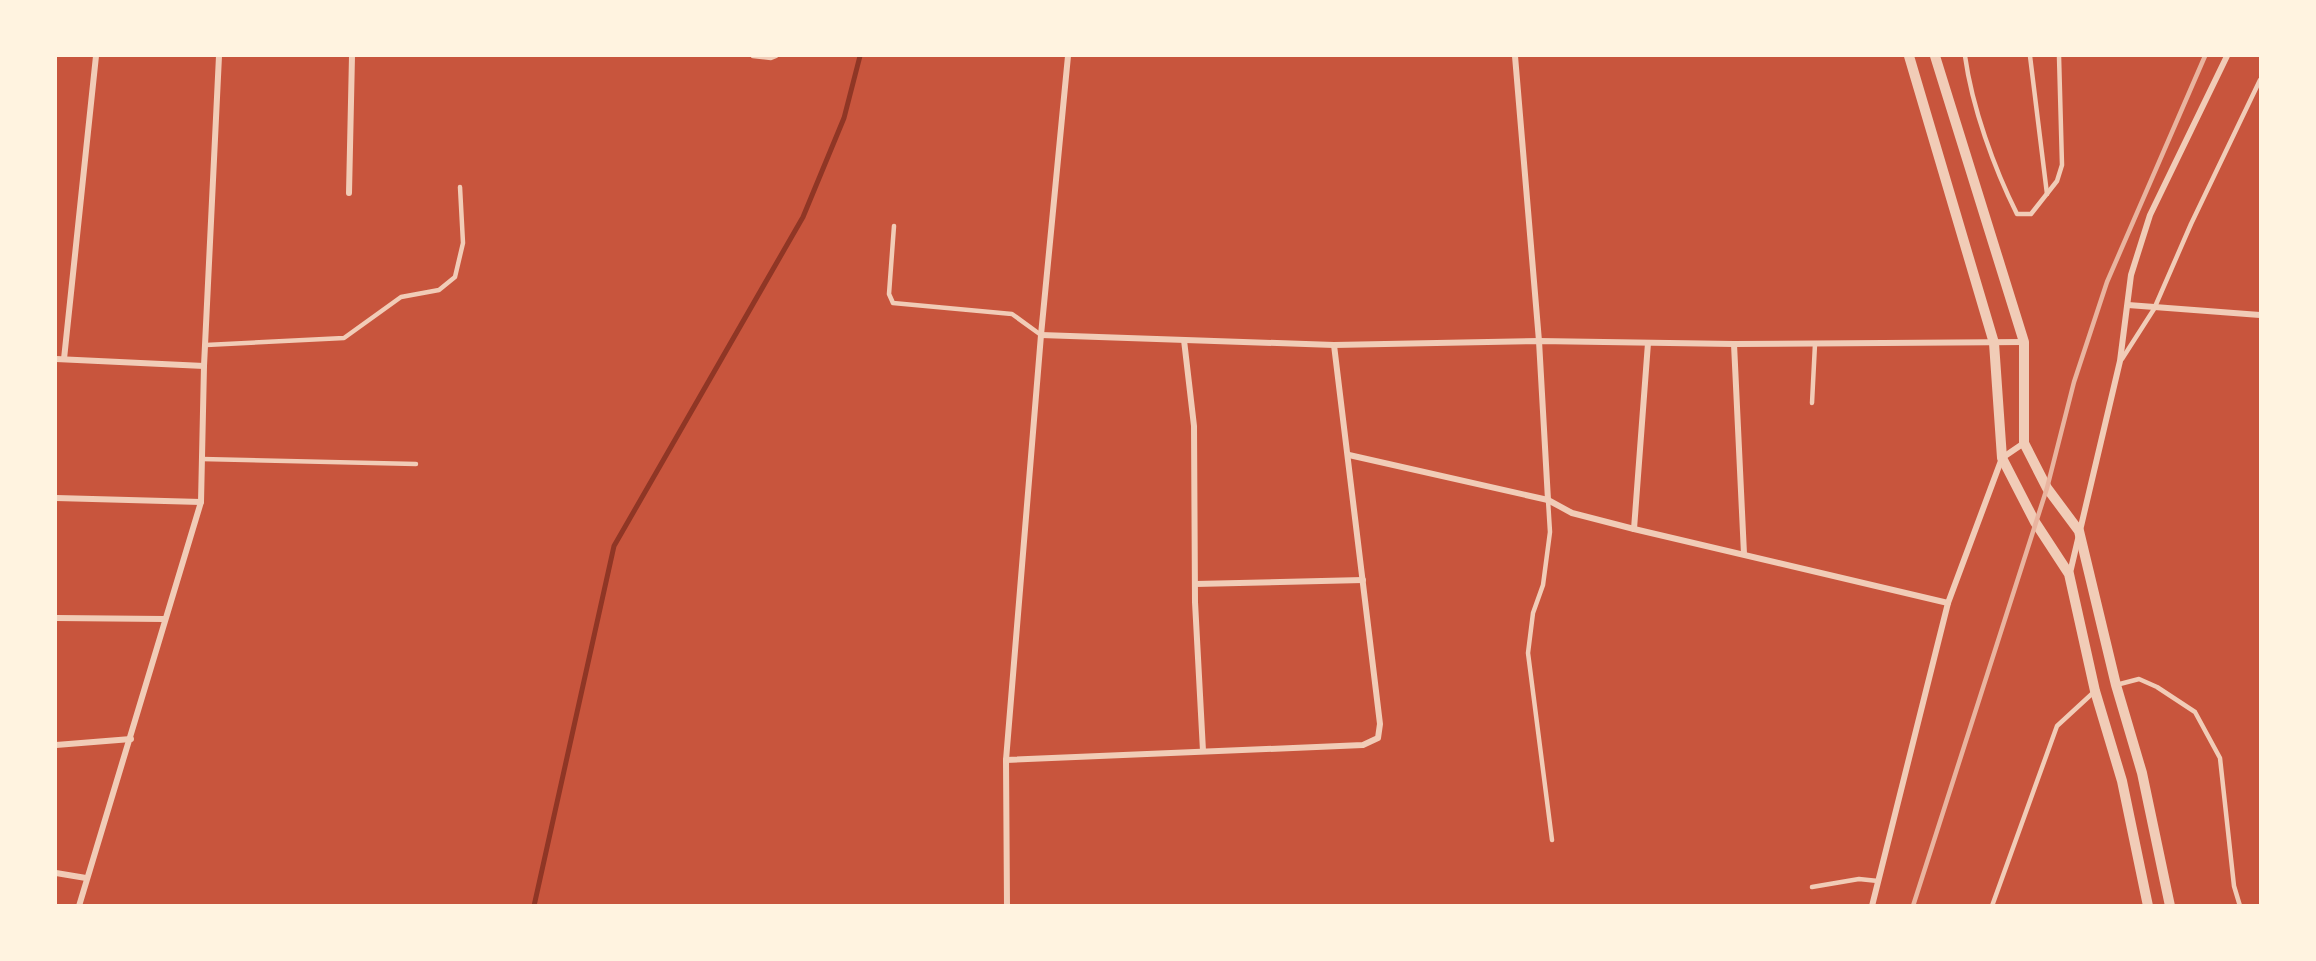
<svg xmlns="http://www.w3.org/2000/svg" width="2316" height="961" viewBox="0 0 2316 961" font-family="'Roboto Condensed',sans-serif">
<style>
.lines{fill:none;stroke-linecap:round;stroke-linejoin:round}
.stream{stroke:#8f3625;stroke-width:5}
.service{stroke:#f1ccb7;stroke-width:4.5}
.minor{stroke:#f1ccb7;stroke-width:6}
.tertiary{stroke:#f1ccb7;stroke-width:10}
.rail{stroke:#e9b49f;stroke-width:4.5}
</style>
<rect width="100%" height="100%" fill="#c8553d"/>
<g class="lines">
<path class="stream" d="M 534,906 L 614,546 L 803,217 L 844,118 L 860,56"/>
<g class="service">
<path d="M 753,56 L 771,58 L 776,56"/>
<path d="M 1965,56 C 1972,107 1994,168 2017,214 L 2031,214 L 2057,181 L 2062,165 L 2059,56"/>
<path d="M 2030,56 L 2047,194"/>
<path d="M 894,226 L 889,294 L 893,303 L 1012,314 L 1041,335"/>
<path d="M 206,345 L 344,338 L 401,297 L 439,290 L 455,277 L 463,243 L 460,187"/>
<path d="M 2122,359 L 2154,309 L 2191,224 L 2260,80"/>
<path d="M 1812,403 L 1815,344"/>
<path d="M 202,459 L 416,464"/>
<path d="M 1548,500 L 1550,532 L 1543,585 L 1533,613 L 1528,653 L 1552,840"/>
<path d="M 2116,685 L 2139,679 L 2157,687 L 2195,712 L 2220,758 L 2234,886 L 2240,906"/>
<path d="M 1812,887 L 1859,879 L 1878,881"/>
<path d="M 1992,906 L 2057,726 L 2095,691"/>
</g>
<g class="minor">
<path d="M 1515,56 L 1539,341 L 1548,500"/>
<path d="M 349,193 L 352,56"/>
<path d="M 2128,305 L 2260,315"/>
<path d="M 1041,335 L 1334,345 L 1539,341 L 1734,344 L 2024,342"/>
<path d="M 1184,340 L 1194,426 L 1195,602 L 1203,751"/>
<path d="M 1734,344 L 1744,554"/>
<path d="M 56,359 L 204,366"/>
<path d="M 64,359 L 96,56"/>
<path d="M 1349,455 L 1548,500 L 1572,513 L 1634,529 L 1948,603"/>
<path d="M 56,498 L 201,502"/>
<path d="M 1634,529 L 1648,343"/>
<path d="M 2070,573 L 2120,361 L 2131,275 L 2150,215 L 2227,56"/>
<path d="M 1195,584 L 1363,580"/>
<path d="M 56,618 L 164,619"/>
<path d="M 56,745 L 131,739"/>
<path d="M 1006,760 L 1363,745 L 1378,738 L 1380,724 L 1334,345"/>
<path d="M 56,873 L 86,878"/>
<path d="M 79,906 L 201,502 L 204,366 L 219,56"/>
<path d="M 1007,906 L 1006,760 L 1041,335 L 1068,56"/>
<path d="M 1872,906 L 1948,603 L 2002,458 L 2024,443"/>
</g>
<g class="tertiary">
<path d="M 1909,56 L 1994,343 L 2002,458 L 2035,522 L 2069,574 L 2095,691 L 2122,781 L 2148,906"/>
<path d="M 1935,56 L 2024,342 L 2024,443 L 2047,488 L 2079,531 L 2116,685 L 2142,773 L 2170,906"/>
</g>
<path class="rail" d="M 1913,906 L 2047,488 L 2074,382 L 2107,282 L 2205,56"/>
</g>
<rect width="2316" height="961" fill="none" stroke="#fff3e0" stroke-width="114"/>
</svg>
